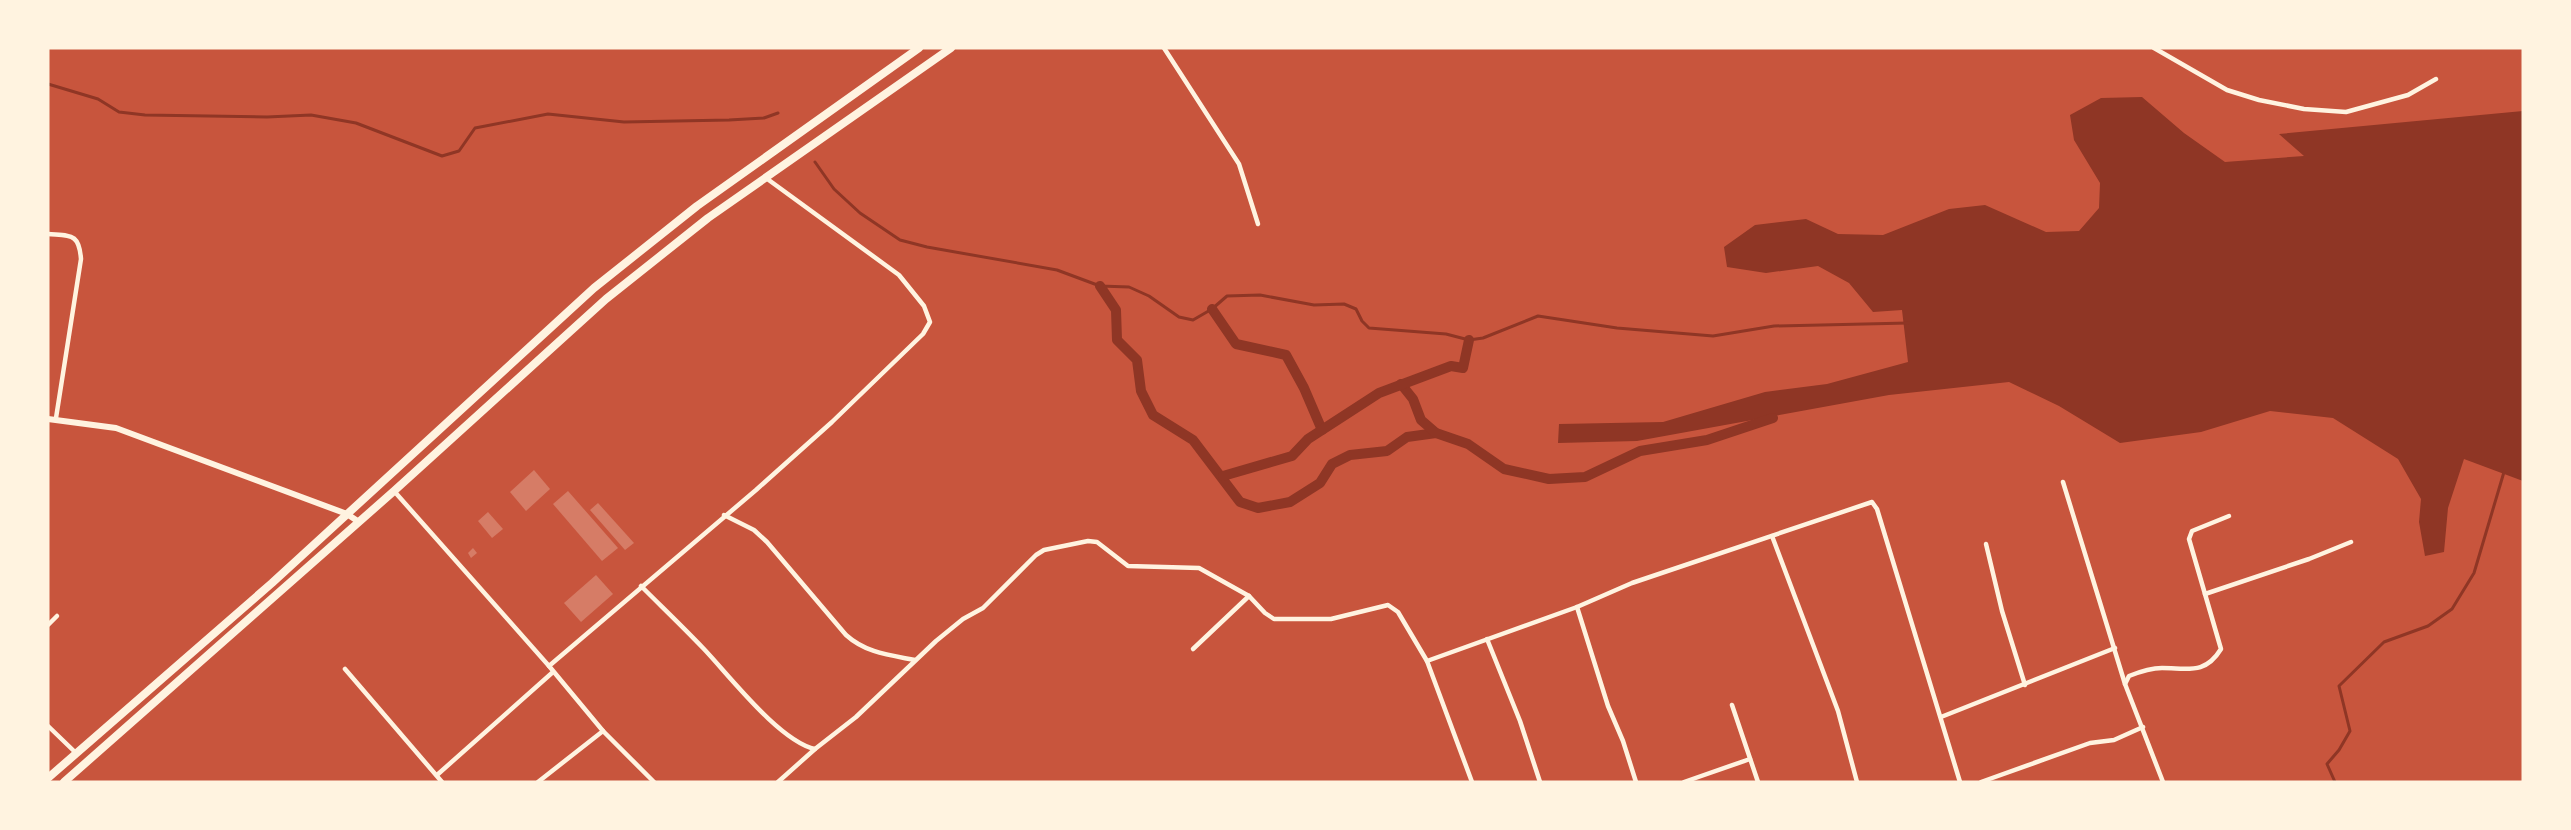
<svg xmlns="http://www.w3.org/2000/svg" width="2571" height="830" viewBox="0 0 2571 830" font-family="Arial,sans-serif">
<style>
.water{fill:#8f3625}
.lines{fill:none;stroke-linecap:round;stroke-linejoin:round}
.stream{stroke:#8f3625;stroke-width:3}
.canal{stroke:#8f3625;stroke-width:10}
.building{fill:#d67c66}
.minor{stroke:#fff3e0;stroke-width:4.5}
.tertiary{stroke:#fff3e0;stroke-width:6}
.trunk{stroke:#fff3e0;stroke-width:8}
</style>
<rect width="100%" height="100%" fill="#c8553d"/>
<path class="water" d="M 2142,97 L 2184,133 L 2225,162 L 2304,156 L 2279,134 L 2523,111 L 2523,481 L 2464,459 L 2448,508 L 2444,552 L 2425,556 L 2419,522 L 2421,499 L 2398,459 L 2333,418 L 2270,411 L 2201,432 L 2120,443 L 2059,406 L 2009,382 L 1889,395 L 1637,441 L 1558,443 L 1559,424 L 1663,422 L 1765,392 L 1827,384 L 1908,362 L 1902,310 L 1873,312 L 1849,283 L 1818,266 L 1766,273 L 1727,267 L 1724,247 L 1755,225 L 1806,219 L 1838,234 L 1883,235 L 1949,209 L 1985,205 L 2046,232 L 2079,231 L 2099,208 L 2100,183 L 2074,140 L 2070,115 L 2101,98 Z"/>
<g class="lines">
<g class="stream">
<path d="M 48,84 L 98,99 L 119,112 L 145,115 L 267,117 L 311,115 L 356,123 L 442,156 L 459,151 L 475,128 L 548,114 L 624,122 L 729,120 L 764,118 L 778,113"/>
<path d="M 815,162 L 834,189 L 860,213 L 900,240 L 927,247 L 1057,270 L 1100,286 L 1129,287 L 1149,296 L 1179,317 L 1193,320 L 1212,309 L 1227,296 L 1260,295 L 1314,305 L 1344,304 L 1356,309 L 1362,321 L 1369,328 L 1446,334 L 1469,340 L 1483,338 L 1538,316 L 1617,328 L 1713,336 L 1774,326 L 1908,323"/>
<path d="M 2335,782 L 2327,764 L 2339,750 L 2350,731 L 2339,686 L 2384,642 L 2428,626 L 2452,609 L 2474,573 L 2504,472"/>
</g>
<g class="canal">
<path d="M 1100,286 L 1116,310 L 1117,340 L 1137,360 L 1141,391 L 1153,415 L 1193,440 L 1240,502 L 1258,508 L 1290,502 L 1320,483 L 1332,464 L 1350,455 L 1387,451 L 1407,437 L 1436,433"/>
<path d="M 1212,309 L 1236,344 L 1286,355 L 1304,388 L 1322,430"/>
<path d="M 1401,384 L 1413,399 L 1421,420 L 1436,433 L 1468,444 L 1504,469 L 1549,479 L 1585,477 L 1640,451 L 1707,440 L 1773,418"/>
<path d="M 1223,476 L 1292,456 L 1308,439 L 1379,393 L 1451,366 L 1463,368 L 1469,340"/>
</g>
</g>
<g class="building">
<path d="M 534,470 L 550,489 L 526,511 L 510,492 Z"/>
<path d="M 568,491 L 618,548 L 602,561 L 553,504 Z"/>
<path d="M 598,503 L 634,543 L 625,550 L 590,510 Z"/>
<path d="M 488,512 L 503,529 L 492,538 L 478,521 Z"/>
<path d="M 473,548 L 477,553 L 471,558 L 468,553 Z"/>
<path d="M 596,575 L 613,594 L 581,622 L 564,603 Z"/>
</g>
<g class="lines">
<g class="minor">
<path d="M 1164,48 L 1239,164 L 1258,224"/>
<path d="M 2154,48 L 2227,90 L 2259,100 L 2304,109 L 2346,112 L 2408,95 L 2436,79"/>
<path d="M 48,234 C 71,236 79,233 81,259 L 56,418"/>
<path d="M 2063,482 L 2125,684 L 2163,782"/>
<path d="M 394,491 L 549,666 L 603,731 L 654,782"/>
<path d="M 724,515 L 754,530 L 767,542 L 846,635 C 866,653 889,655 915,660"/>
<path d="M 1772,536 L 1838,711 L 1857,782"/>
<path d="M 1986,544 L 2002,611 L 2025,685"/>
<path d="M 641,586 C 662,607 683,627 703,648 C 729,675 779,741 815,749"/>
<path d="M 2205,594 L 2309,559 L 2351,542"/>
<path d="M 1577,607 L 1608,706 L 1623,741 L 1636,782"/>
<path d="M 48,625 L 57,616"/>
<path d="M 1487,639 L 1520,721 L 1540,782"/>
<path d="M 1193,649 L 1249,596"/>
<path d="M 1427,661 L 1577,607 L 1632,583 L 1872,502 L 1877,509 L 1960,782"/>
<path d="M 549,666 L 756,490 L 832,422 L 923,334 L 930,322 L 924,306 L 899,275 L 766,178"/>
<path d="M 345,669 L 442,782"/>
<path d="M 2125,684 L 2129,676 C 2139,672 2150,668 2162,668 C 2188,668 2205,675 2221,649 L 2189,539 L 2192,531 L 2229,516"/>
<path d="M 1732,705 L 1758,782"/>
<path d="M 1941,717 L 2115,648"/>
<path d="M 48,726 L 76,753"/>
<path d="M 437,775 L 553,672"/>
<path d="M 538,782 L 603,731"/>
<path d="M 778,782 L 815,749 L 856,717 L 936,641 L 963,619 L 983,608 L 1036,555 L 1044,550 L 1088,541 L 1097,542 L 1128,566 L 1199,568 L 1249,596 L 1265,613 L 1274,619 L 1331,619 L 1388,605 L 1398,612 L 1427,661 L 1472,782"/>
<path d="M 1684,782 L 1750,759"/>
<path d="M 1981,782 L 2090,743 L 2114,740 L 2143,727"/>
</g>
<path class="tertiary" d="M 48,419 L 116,428 L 347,514 L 359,522"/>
<g class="trunk">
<path d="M 48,778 L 272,583 L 594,288 L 697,206 L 919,48"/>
<path d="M 64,782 L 394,491 L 606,299 L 708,218 L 951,48"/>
</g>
</g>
<rect width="2571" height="830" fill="none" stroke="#fff3e0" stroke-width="99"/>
</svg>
